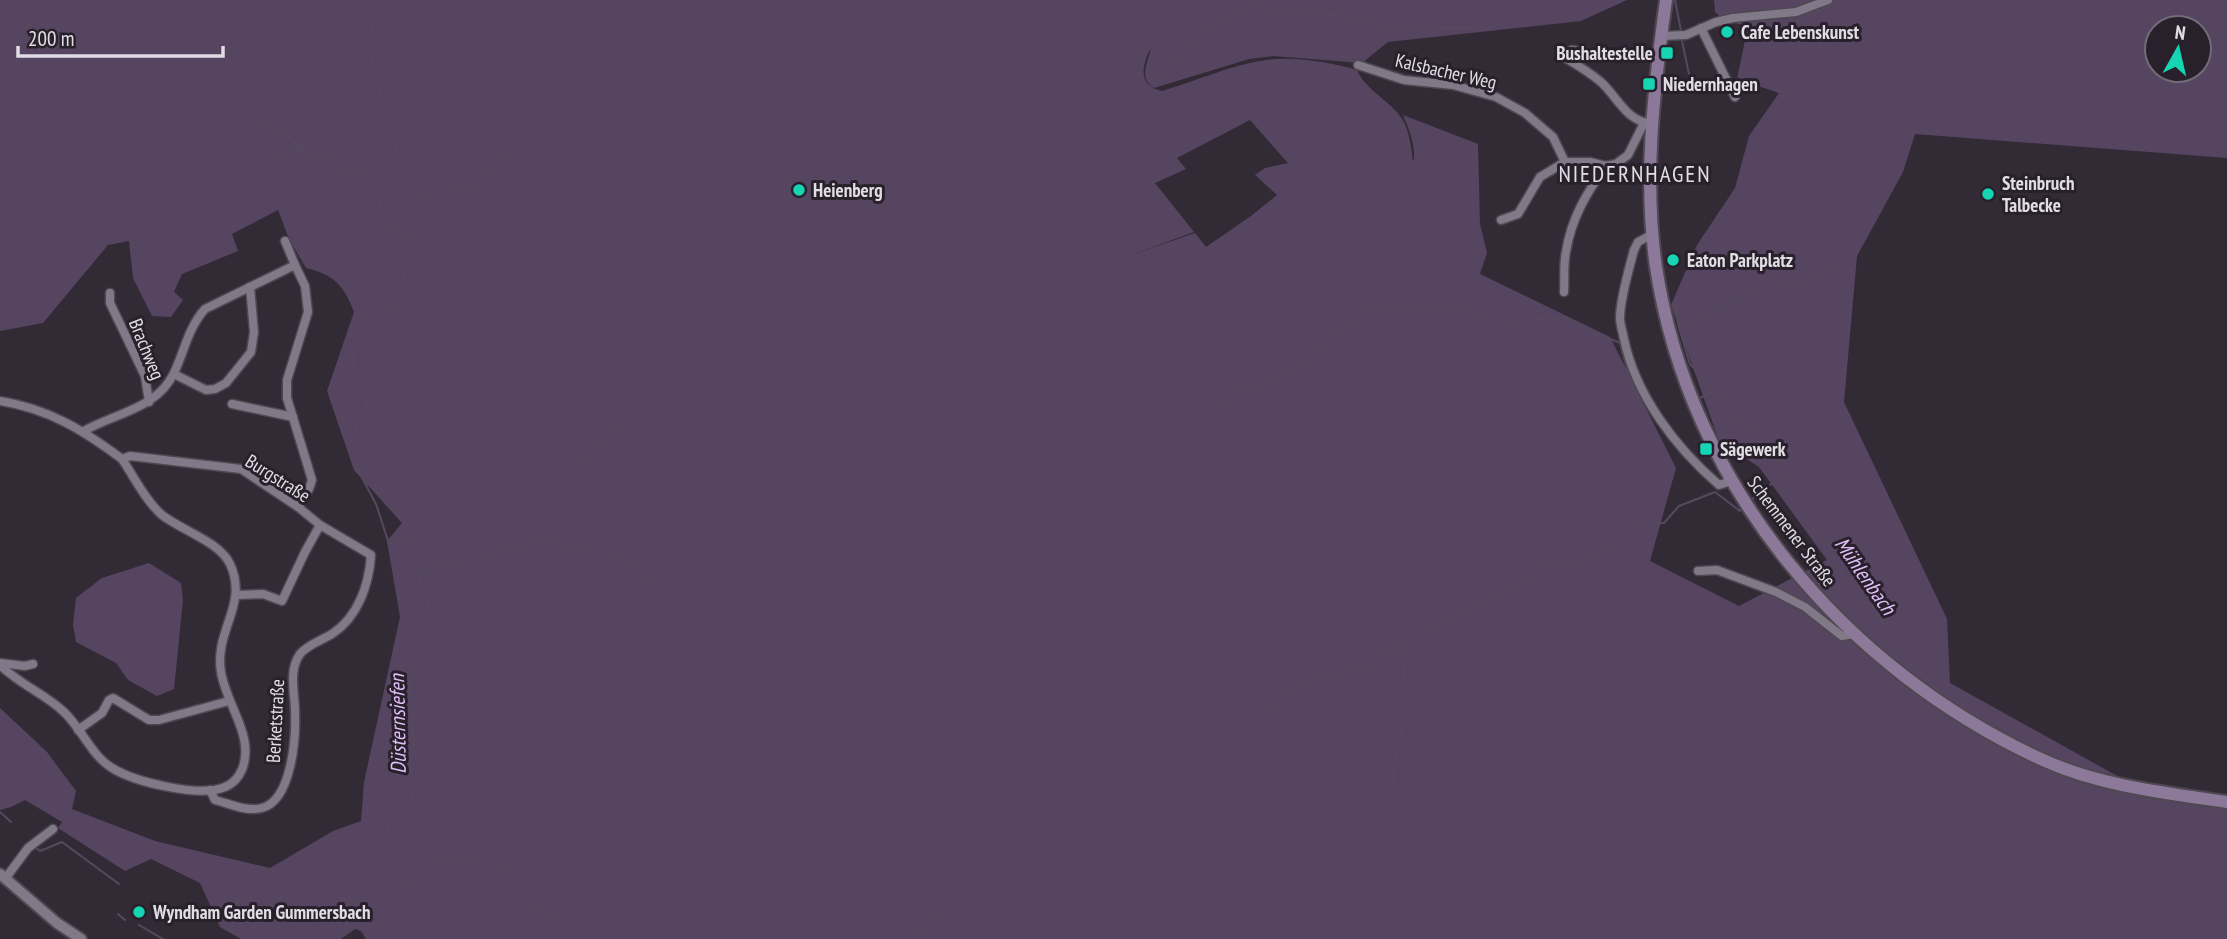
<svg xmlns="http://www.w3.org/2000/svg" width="2227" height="939" viewBox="0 0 2227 939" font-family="'PT Sans Narrow',sans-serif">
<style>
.green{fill:#564561;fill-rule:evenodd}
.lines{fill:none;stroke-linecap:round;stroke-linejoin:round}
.stream{stroke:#56495e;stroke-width:2}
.minor-casing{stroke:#4e4851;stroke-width:11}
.tertiary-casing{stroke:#4e4851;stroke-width:14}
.secondary-casing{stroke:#4e4851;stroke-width:16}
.minor{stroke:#817987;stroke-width:8}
.tertiary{stroke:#817987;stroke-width:10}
.secondary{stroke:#8c7899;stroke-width:12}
.poi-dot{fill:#15d5b3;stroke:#28212c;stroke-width:2.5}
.labels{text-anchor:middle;stroke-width:6;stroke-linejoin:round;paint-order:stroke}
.poi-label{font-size:19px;font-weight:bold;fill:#e1dde4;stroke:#28212c;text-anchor:start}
.street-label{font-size:19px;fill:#e1dde4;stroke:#28212c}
.water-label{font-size:21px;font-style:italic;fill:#e1bff8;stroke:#28212c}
.quarter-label{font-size:23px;letter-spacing:2px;fill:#e1dde4;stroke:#28212c}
</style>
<rect width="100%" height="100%" fill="#322b36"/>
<g class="green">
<path d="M 0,0 L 1627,0 L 1581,21 L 1388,42 L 1362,63 L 1273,56 L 1249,59 L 1154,88 C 1138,78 1148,63 1151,48 C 1141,66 1138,86 1162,91 C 1196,81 1231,65 1266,60 C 1295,56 1330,62 1357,70 C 1366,91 1390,100 1402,119 C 1410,131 1411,149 1413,162 C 1417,150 1409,128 1403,115 L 1478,144 L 1480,224 L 1487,253 L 1480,274 L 1610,337 L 1676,468 L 1650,561 L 1739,606 L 1827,560 L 1759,467 L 1719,441 L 1671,305 L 1697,245 L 1735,188 L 1749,136 L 1779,93 L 1737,79 L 1749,21 L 1727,23 L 1715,12 L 1714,0 L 2227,0 L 2227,158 L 1915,134 L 1903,172 L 1857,256 L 1844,402 L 1947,619 L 1950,683 L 2119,777 L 2227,803 L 2227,939 L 366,939 L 361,931 L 355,929 L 341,939 L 241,939 L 220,927 L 200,883 L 151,859 L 125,871 L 58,828 L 62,822 L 25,800 L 11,807 L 0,810 L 0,708 L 47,752 L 76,791 L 72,809 L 155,841 L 270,868 L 333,831 L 361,821 L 364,782 L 400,617 L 387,541 L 402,523 L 354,470 L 327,391 L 354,312 C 344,285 334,275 306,268 L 289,239 L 278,210 L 232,234 L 238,251 L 182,274 L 174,292 L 183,300 L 171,317 L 152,316 L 133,278 L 129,241 L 108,245 L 43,323 L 0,331 ZM 2157,28 L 2199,28 L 2199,70 L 2157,70 ZM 1250,120 L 1288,163 L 1265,168 L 1255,175 L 1277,195 L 1251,216 L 1206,247 L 1195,233 L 1131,255 L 1194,232 L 1155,183 L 1186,169 L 1177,158 Z"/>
<path d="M 149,563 L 181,583 L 183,600 L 174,689 L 157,696 L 128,680 L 116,663 L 76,642 L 73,625 L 76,598 L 102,578 Z"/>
</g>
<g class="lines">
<g class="stream">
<path d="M 380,0 L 368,42 L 385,113 L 384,120"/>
<path d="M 1488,0 L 1506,24"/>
<path d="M 1675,0 L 1681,31"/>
<path d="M 1738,23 L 1757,25 L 1765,32 L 1771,33 L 1842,0"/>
<path d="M 1682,41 L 1689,74"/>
<path d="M 1158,81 L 1196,37 L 1214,23 L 1236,12 L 1255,7 L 1343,16 L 1385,27 L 1398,24 L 1420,27 L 1426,25 L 1441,28 L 1476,28 L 1483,30 L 1503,23"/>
<path d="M 1618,96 L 1628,107"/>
<path d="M 260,119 C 279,127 293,138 305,155 L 311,153 L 329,160"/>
<path d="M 263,150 L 287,155 L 292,150 L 302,151"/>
<path d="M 334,163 L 347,172 L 350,170 L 364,174 L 379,201 L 383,219 L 399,238"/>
<path d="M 445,188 C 456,186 468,188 478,183 L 515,144"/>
<path d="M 413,202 L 438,192"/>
<path d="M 1676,299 L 1678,324 L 1690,364 L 1723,398 L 1736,418 L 1749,428 L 1765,450 L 1778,458 L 1815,525 L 1827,540 L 1837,567 L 1861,601 L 1876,609 L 1887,633 L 1908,661 L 1943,695 L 1966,710"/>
<path d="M 1476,311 L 1498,322 L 1567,317 C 1576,331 1604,335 1620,343 L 1631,384 L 1640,403"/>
<path d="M 1680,323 L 1704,316 L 1742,297 L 1762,293 L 1770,287 L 1786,283 L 1805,282 L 1819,277 L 1826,270 L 1838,268"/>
<path d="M 1700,398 L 1714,392"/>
<path d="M 1212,417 L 1235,393 L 1286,375 L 1309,359 L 1367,307 L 1432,306 L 1466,310"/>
<path d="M 1751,500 L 1771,484 L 1787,476"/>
<path d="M 540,536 L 566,550 L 594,550 L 623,561 L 640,570 L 657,586"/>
<path d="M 470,560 C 507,551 557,541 566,496 C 568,488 570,482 568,474 L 577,469 L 624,421"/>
<path d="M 420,572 L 463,562"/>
<path d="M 1261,714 L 1285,692 L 1301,691 L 1316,675 L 1362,670 L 1396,646 L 1406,635 L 1421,631 L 1531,578 L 1536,569 L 1551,565 L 1565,567 L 1594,554 L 1623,547 L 1629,533 L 1635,532 L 1639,522 L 1664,523 L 1679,506 L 1715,492 L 1740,511 L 1741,509"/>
<path d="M 1394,801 L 1393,769 L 1403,725 L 1399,717 L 1408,691 L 1403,676 L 1404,661 L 1396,647"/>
<path d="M 0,812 L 11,822"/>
<path d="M 390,834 L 387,821 L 392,816 L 410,807 L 414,786 L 409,762 L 413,754 L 413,715 L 408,708 L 411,665 L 426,631 L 425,618 L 428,605 L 420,583 L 419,567 L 406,537 L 389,544 L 376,504 L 360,474 L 356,461 L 351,455 L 354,451 L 350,444 L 361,413 L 367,406 C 367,389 365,380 354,367 L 354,348 L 362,326 L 373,321 L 377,313 L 390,308 L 404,276 L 399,247 L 400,239 L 409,233 L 412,199 L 396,150 L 398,143 L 390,130"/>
<path d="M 36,848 L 40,851 L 62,842 L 119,884"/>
<path d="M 436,858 C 458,855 478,865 500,865 C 508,884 525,912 547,914 C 553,915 559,914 565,914"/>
<path d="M 406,889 L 421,874 L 429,857"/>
<path d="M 118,914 L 125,920"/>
<path d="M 139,925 L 163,939"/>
<path d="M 379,939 C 389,930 406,909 409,896 L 389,852 L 388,847 L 390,842"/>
<path d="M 915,939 L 938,913 L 959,876"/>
</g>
<defs>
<g id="minor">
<path d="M 1701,28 L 1735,97"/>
<path d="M 1661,36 L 1686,35 L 1716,22 L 1733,18 L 1796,12 L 1828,0"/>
<path d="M 1611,57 L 1572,50 L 1564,57 C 1577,65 1591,73 1602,83 C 1617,97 1627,121 1649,123"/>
<path d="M 1358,65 L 1404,80 L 1453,85 L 1496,97 L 1525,113 L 1553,137 L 1565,162 L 1590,162 L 1606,166 L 1616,164 L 1628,155 L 1644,123"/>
<path d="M 1501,220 L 1518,214 L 1540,177 L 1565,162"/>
<path d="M 1653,234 L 1638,242 L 1634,250 C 1629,269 1620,299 1620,318 C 1620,325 1623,333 1624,339 C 1636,396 1676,448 1719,485 L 1731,481"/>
<path d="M 295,265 L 305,286 L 308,312 L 287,380 L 287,398 L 312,480 L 309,489 L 298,507"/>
<path d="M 1564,292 C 1565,279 1563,265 1566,252 C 1571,219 1587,192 1606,166"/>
<path d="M 110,293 L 110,303 L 145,376 L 149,402"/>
<path d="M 174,374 L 206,390 L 215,389 L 226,383 L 251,352 L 254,332 L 250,287"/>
<path d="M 0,401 C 49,409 83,430 122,459 L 130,456 L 241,469 L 298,507 L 320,525 L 371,555 C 369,585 358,617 332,634 C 322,640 307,645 300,654 C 288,671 295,693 295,712 C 296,737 292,800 262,808 C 247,812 230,804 215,800 L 210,790"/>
<path d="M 232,404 L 293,417"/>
<path d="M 84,431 C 115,413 157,409 174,373 C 185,350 188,328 205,309 L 295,265 L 285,241"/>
<path d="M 1698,571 L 1717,570 L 1776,592 L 1805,607 L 1842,636 L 1854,634"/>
<path d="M 237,595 L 263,594 L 282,601 L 305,552 L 320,525"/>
<path d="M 0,663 L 25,666 L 33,664"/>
<path d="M 0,665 C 19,684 45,694 64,712 C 82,729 91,755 112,768 C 135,782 200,798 225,787 C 237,782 244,770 245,757 C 249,731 225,699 221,672 C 214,630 249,605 230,564 C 220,542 181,530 162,515 C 146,501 134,477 122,459"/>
<path d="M 78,730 L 102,713 L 109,700 L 113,698 L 149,720 L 159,720 L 229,701"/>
<path d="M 5,879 L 28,848 L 53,829"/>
</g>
<path id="tertiary" d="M 0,874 L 57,923 L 81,939"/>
<path id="secondary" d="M 1666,0 C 1654,88 1643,178 1656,267 C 1689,485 1844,669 2043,760 C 2100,786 2166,793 2227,802"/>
</defs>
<use href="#minor" class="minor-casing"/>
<use href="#tertiary" class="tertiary-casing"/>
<use href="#secondary" class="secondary-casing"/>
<use href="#minor" class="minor"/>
<use href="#tertiary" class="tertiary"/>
<use href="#secondary" class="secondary"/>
</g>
<g class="poi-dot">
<circle cx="1727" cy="32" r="7"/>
<rect x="1660" y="46" width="14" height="14" rx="3.5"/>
<rect x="1642" y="77" width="14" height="14" rx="3.5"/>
<circle cx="799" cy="190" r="7"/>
<circle cx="1988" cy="194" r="7"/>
<circle cx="1673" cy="260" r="7"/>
<rect x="1699" y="442" width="14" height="14" rx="3.5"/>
<circle cx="139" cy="912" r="7"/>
</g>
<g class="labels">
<g class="poi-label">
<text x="1741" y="39">Cafe Lebenskunst</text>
<text x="1653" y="60" text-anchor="end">Bushaltestelle</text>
<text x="1663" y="91">Niedernhagen</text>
<text x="2002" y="190">Steinbruch<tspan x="2002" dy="22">Talbecke</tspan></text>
<text x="813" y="197">Heienberg</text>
<text x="1687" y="267">Eaton Parkplatz</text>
<text x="1720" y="456">Sägewerk</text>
<text x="153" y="919">Wyndham Garden Gummersbach</text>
</g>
<g class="street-label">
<text transform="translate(1446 71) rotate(13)" y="7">Kalsbacher Weg</text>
<text transform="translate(147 349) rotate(68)" y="7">Brachweg</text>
<text transform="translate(278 478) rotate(32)" y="7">Burgstraße</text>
<text transform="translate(1792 531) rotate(53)" y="7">Schemmener Straße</text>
<text transform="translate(275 721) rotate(-87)" y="7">Berketstraße</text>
</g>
<g class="water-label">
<text transform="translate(1865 576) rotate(55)" y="7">Mühlenbach</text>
<text transform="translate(398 724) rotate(-91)" y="7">Düsternsiefen</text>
</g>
<g class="quarter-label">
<text x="1635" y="182">NIEDERNHAGEN</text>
</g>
</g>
<g transform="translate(2178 49) rotate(8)"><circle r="33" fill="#28212c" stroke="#726c76" stroke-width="2"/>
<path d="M0-5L12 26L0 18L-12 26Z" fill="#15d5b3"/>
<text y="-10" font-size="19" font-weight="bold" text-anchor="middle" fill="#e1dde4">N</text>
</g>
<path d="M18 46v10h205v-10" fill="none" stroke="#e1dde4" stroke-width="3.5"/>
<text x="28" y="46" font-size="21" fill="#e1dde4" stroke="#28212c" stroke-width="5" paint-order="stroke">200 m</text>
</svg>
